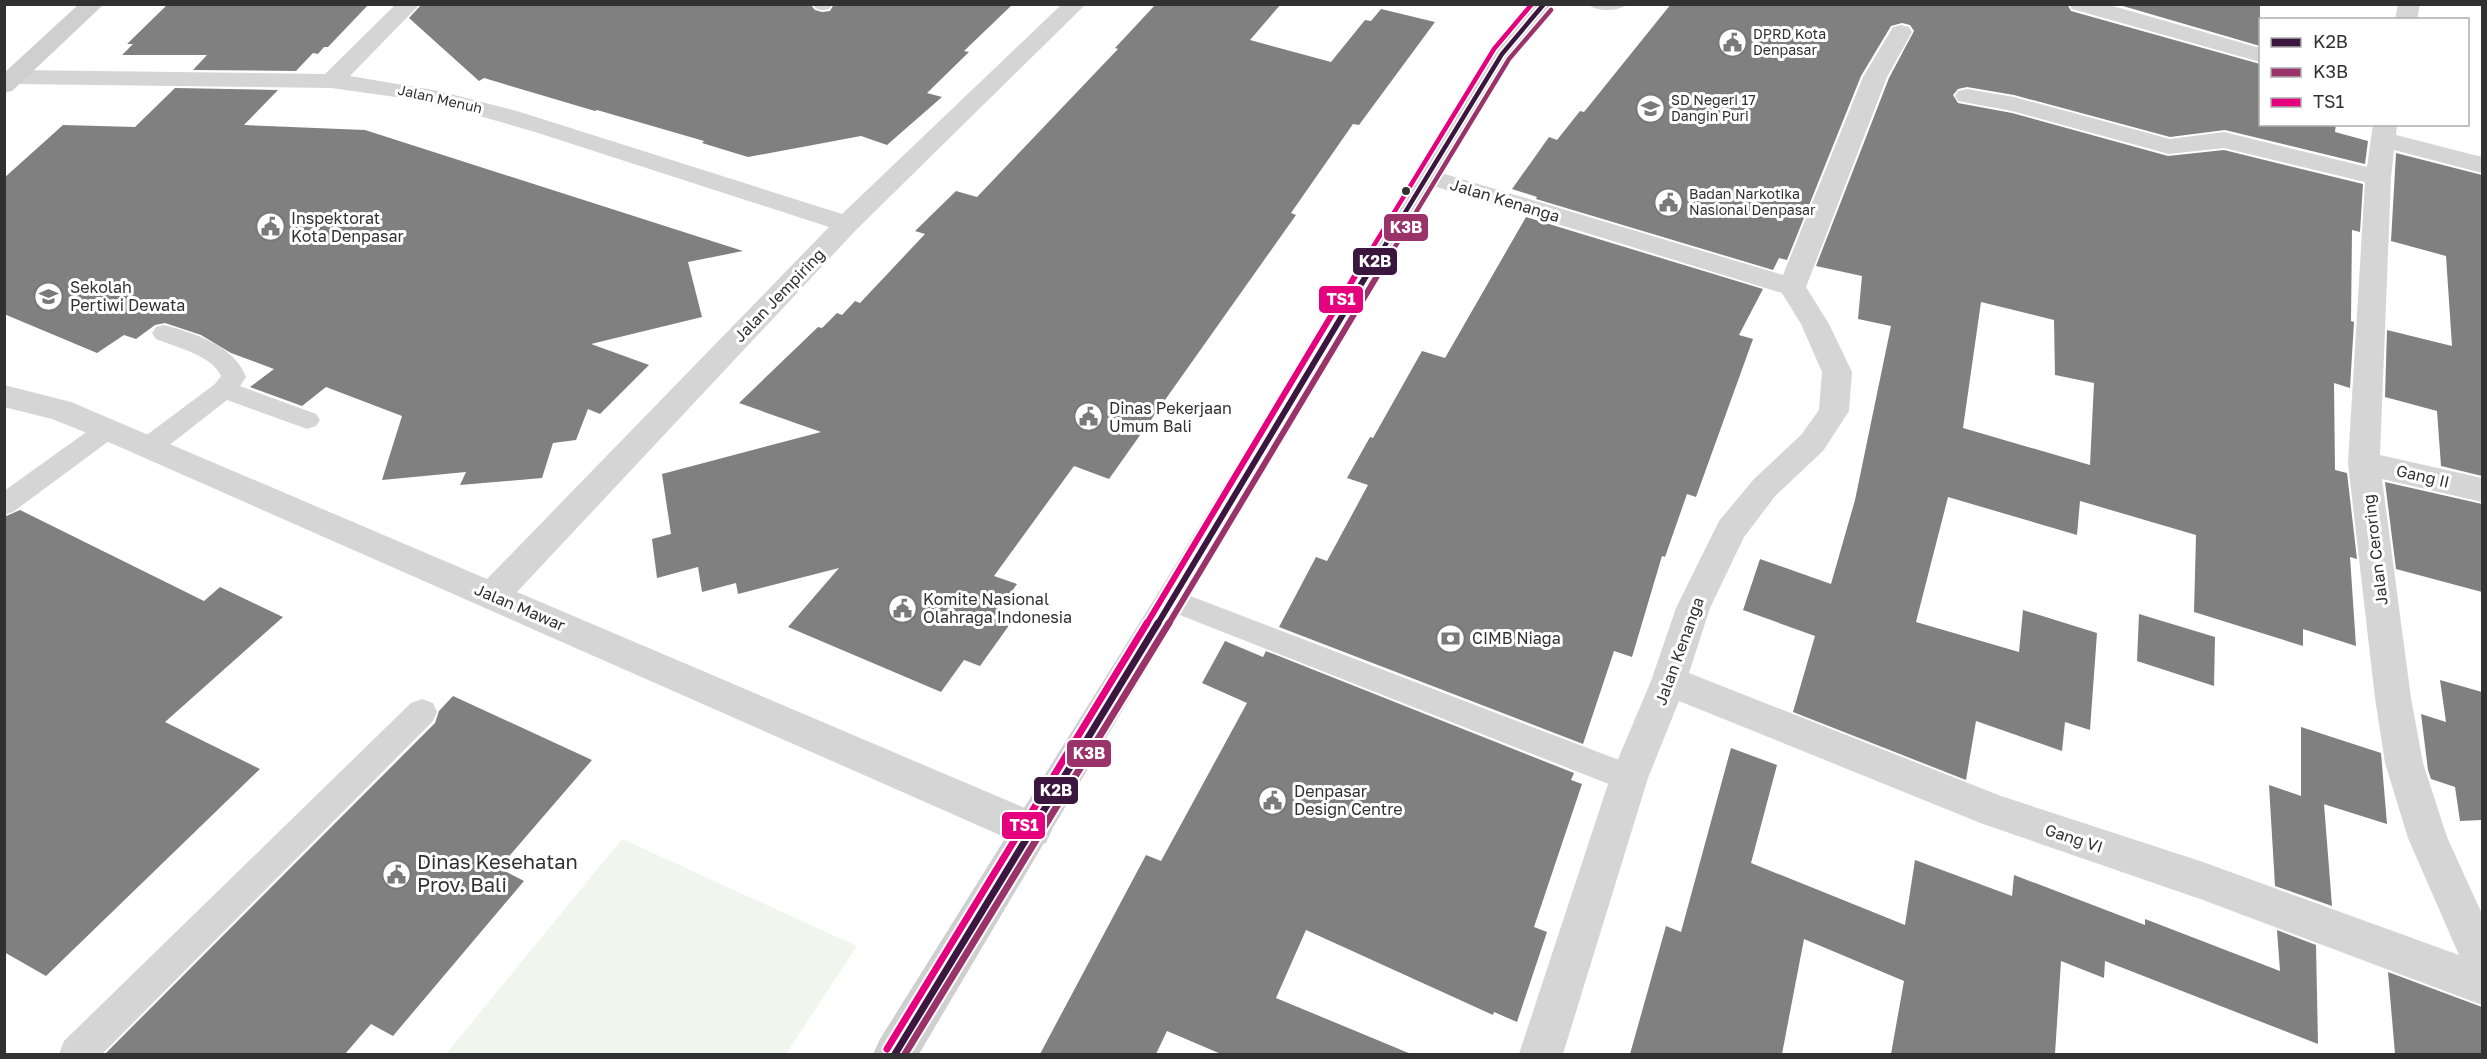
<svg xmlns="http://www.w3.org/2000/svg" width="2487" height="1059" viewBox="0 0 2487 1059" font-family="'Golos Text',sans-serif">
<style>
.green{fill:#f0f6ed}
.building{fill:#808080;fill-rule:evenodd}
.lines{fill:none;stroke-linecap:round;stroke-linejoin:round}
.lane{fill:#d5d5d5;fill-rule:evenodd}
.street{fill:#d5d5d5;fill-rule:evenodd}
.secondary{fill:#cfcfcf;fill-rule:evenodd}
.bus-1-far2-casing{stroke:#fff;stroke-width:8}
.bus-1-far1-casing{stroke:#fff;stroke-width:10}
.bus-1-casing{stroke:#fff;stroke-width:11}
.bus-2-far2-casing{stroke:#fff;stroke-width:8}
.bus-2-far1-casing{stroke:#fff;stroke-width:10}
.bus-2-casing{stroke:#fff;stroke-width:11}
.bus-3-far2-casing{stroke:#fff;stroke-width:8}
.bus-3-far1-casing{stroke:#fff;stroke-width:10}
.bus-3-casing{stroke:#fff;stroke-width:11}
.bus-1-far2{stroke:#3b163f;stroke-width:4.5}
.bus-1-far1{stroke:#3b163f;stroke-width:6}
.bus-1{stroke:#3b163f;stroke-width:7}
.bus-2-far2{stroke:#9a336a;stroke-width:4.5}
.bus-2-far1{stroke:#9a336a;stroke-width:6}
.bus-2{stroke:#9a336a;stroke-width:7}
.bus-3-far2{stroke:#e5007d;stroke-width:4.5}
.bus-3-far1{stroke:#e5007d;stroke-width:6}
.bus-3{stroke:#e5007d;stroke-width:7}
.bus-dot{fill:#313131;stroke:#fff;stroke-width:2}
.labels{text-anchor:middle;stroke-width:6;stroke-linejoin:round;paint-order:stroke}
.far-poi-label{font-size:14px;fill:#313131;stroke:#fff;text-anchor:start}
.far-street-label{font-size:14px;fill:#313131;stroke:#fff}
.street-label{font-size:16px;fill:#313131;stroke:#fff}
.poi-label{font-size:16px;fill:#313131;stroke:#fff;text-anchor:start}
.near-poi-label{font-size:20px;fill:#313131;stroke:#fff;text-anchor:start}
.line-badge{stroke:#fff;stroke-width:2}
.badge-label{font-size:16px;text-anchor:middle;font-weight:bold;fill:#fff}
</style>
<rect width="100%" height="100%" fill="#fff"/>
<path class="green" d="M 622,839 L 857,946 L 786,1054 L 446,1054 Z"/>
<g class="building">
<path d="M 168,4 L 369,4 L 328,47 L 324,47 L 318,54 L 313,53 L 296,71 L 193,70 L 207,55 L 122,55 L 133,44 L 127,44 Z"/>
<path d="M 422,4 L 810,4 L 815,10 L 822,12 L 830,11 L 834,4 L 1013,4 L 964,51 L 969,52 L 927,93 L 942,97 L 887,145 L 861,136 L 748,157 L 702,143 L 704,141 L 597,110 L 595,111 L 484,78 L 479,81 L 409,18 Z"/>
<path d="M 1156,4 L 1281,4 L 1250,40 L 1331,62 L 1365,20 L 1371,21 L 1381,9 L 1435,22 L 1359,125 L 1353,124 L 1291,213 L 1296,215 L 1109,479 L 1074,466 L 994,576 L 1017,584 L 993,618 L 1010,624 L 980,666 L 964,660 L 941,692 L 788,627 L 839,568 L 738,594 L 736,583 L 702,592 L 698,567 L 657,578 L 652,539 L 671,534 L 662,474 L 821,432 L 739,403 L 818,327 L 822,328 L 837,313 L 842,315 L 855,301 L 860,303 L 925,234 L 915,231 L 956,191 L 977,197 L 1118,49 L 1115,48 Z"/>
<path d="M 1671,4 L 2067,4 L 2071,11 L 2260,64 L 2260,124 L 2336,124 L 2335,132 L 2368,141 L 2365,164 L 2225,130 L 2170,137 L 2014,95 L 1967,87 L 1958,89 L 1953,95 L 1958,103 L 2012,113 L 2168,156 L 2224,150 L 2363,184 L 2360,232 L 2352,230 L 2351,321 L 2354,322 L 2350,388 L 2334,383 L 2335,470 L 2347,473 L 2357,559 L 2350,557 L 2356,646 L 2303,629 L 2303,646 L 2194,612 L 2196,535 L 2080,501 L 2077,535 L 1948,497 L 1916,622 L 2019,652 L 2023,610 L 2097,633 L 2090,730 L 2065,722 L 2062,751 L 1976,721 L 1966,780 L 1793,712 L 1815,636 L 1743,610 L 1760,559 L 1831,584 L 1855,500 L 1891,326 L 1858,319 L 1862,276 L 1816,266 L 1889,78 L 1914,31 L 1910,25 L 1902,23 L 1891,26 L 1861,76 L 1787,260 L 1779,258 L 1773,270 L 1536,199 L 1537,197 L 1512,189 L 1549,137 L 1557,140 L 1580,111 L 1584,112 ZM 1981,302 L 2054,320 L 2055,375 L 2094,383 L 2090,465 L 1963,428 Z"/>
<path d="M 2116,4 L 2260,4 L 2260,46 Z"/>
<path d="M 175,88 L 278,90 L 244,125 L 365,130 L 743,251 L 688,262 L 702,317 L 591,344 L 649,365 L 600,414 L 588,409 L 576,440 L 553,443 L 542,478 L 460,485 L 466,472 L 382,480 L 402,416 L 326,387 L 302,406 L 250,387 L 274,369 L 231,353 L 201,335 L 165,323 L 155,325 L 136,339 L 124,335 L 97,353 L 4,314 L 4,178 L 63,125 L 135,127 Z"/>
<path d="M 2396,153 L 2482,175 L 2482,476 L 2441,466 L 2437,411 L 2385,397 L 2387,330 L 2452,346 L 2446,256 L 2391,241 Z"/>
<path d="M 1526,217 L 1763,289 L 1739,335 L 1753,339 L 1696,497 L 1687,494 L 1665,557 L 1662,556 L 1632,657 L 1614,651 L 1583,744 L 1279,627 L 1316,557 L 1327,561 L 1368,485 L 1347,478 L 1370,437 L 1373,438 L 1422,351 L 1445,358 Z"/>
<path d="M 2385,482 L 2482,504 L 2482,592 L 2396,569 Z"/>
<path d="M 20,510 L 204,601 L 220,587 L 283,617 L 165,722 L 260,769 L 46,976 L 4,952 L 4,517 Z"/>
<path d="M 2139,614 L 2215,637 L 2214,686 L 2137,661 Z"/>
<path d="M 1225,641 L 1263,657 L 1266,651 L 1574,773 L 1571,780 L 1582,784 L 1534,927 L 1547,932 L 1517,1022 L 1494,1012 L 1493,1015 L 1306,930 L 1276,998 L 1411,1054 L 1221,1054 L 1167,1031 L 1156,1054 L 1040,1054 L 1146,855 L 1161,861 L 1247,703 L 1202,683 Z"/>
<path d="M 2440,680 L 2482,692 L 2482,820 L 2460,821 L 2455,787 L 2431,779 L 2428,770 L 2421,714 L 2446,722 Z"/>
<path d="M 453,696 L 592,760 L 499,868 L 524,881 L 393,1036 L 371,1024 L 345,1054 L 105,1054 L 435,723 L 439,711 Z"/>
<path d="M 2301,727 L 2381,753 L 2387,824 L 2301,797 Z"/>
<path d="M 1731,748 L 1777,765 L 1751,863 L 1905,925 L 1915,860 L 2012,896 L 2014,875 L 2145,925 L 2145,919 L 2280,971 L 2277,930 L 2316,945 L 2318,1044 L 2105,961 L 2104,978 L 2061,961 L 2055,1054 L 1891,1054 L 1904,981 L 1804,939 L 1782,1054 L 1630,1054 L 1666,926 L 1681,932 Z"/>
<path d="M 2269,785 L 2324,804 L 2332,906 L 2275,886 Z"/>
<path d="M 2388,972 L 2482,1007 L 2482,1054 L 2395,1054 Z"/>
</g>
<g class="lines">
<g class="lane">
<path d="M 812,4 L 832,4 L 832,5 L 829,9 C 823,11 817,11 812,4 Z"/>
<path d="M 1588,4 L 1627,4 C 1619,12 1596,12 1588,4 Z"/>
<path d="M 164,325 C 194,333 235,346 246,377 L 240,386 L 316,414 L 320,420 L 316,426 L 307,429 L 227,400 L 158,454 L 149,456 L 140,454 L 136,447 L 140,440 L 215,384 L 221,376 C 212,355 175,347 156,339 L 152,333 L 156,327 Z"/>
<path d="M 108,420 L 117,423 L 121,429 L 117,435 L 13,512 L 4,515 L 4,491 L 99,423 Z"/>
<path d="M 1172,589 L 1640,768 L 1645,778 L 1640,788 L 1629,792 L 1162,608 L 1158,600 L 1162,592 Z"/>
<path d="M 422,699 L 433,703 L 437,712 L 433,721 L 102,1054 L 59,1054 L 64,1041 L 411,703 Z"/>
</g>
<g class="street">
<path d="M 396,4 L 420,4 L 350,76 L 439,91 L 517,111 L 842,214 L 1062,4 L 1086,4 L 856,230 L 517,592 L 1046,817 L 1052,830 L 1046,843 L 1032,848 L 1018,843 L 97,437 L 52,419 L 4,407 L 4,385 L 71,402 L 487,579 L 829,227 L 535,132 L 466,112 L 403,98 L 331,88 L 15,84 L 7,82 L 4,79 L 7,72 L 15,70 L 325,74 Z"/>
<path d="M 2069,4 L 2106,4 L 2260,48 L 2260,62 L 2072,9 Z"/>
<path d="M 2398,4 L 2420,4 L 2417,20 L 2395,20 Z"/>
<path d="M 1901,25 L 1909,27 L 1912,32 L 1887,77 L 1806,287 L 1829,324 L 1852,372 L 1849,411 L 1823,451 L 1776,495 L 1744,537 L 1710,608 L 1689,673 L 2001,796 L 2203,862 L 2459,955 L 2408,838 L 2385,763 L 2375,698 L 2348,463 L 2365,182 L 2224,148 L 2169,154 L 2012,111 L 1958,101 L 1955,96 L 1958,91 L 1967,89 L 2014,97 L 2170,139 L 2224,132 L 2367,167 L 2373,124 L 2397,124 L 2396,135 L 2482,157 L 2482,173 L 2394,150 L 2391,178 L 2380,455 L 2482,478 L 2482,502 L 2382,479 L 2411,698 L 2423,763 L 2447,837 L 2482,914 L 2482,1005 L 2203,900 L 1983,824 L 1679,701 L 1648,778 L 1563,1054 L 1519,1054 L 1610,778 L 1651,681 L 1676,608 L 1719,521 L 1754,479 L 1801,435 L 1819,410 L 1822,372 L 1801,324 L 1782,293 L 1417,181 L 1413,176 L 1417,171 L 1426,168 L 1435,171 L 1783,275 L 1863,77 L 1893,27 Z"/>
</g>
<g class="secondary">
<path d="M 79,4 L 104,4 L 12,91 L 4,93 L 4,73 Z"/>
<path d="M 1532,4 L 1555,4 L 1512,57 L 1439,176 L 919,1054 L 873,1054 L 880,1039 L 1160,590 L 1413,176 L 1494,49 Z"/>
</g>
<defs>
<path id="bus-1-far2" d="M 1365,278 L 1502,54 L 1544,4"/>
<path id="bus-1-far1" d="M 1157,625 L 1366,276"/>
<path id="bus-1" d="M 895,1054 L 1158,623"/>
<path id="bus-2-far2" d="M 1376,278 L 1509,59 L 1551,10"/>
<path id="bus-2-far1" d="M 1168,625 L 1377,276"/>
<path id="bus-2" d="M 905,1054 L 1169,623"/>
<path id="bus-3-far2" d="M 1354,278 L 1494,49 L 1532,4"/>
<path id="bus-3-far1" d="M 1146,625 L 1355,276"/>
<path id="bus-3" d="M 887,1049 L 1147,623"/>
</defs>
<use href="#bus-1-far2" class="bus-1-far2-casing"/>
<use href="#bus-1-far1" class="bus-1-far1-casing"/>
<use href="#bus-1" class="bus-1-casing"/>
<use href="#bus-2-far2" class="bus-2-far2-casing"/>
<use href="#bus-2-far1" class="bus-2-far1-casing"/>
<use href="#bus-2" class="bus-2-casing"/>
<use href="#bus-3-far2" class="bus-3-far2-casing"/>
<use href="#bus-3-far1" class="bus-3-far1-casing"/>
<use href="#bus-3" class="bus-3-casing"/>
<use href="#bus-1-far2" class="bus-1-far2"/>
<use href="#bus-1-far1" class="bus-1-far1"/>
<use href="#bus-1" class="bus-1"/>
<use href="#bus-2-far2" class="bus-2-far2"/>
<use href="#bus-2-far1" class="bus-2-far1"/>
<use href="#bus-2" class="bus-2"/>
<use href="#bus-3-far2" class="bus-3-far2"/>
<use href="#bus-3-far1" class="bus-3-far1"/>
<use href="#bus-3" class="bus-3"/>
</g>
<defs>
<symbol id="civic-ring" viewBox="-11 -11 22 22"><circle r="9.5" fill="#fff" stroke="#797979" stroke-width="1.5"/><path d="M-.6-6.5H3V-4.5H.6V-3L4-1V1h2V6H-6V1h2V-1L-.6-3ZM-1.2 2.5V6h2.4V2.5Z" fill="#797979"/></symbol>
<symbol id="school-ring" viewBox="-11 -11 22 22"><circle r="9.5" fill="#fff" stroke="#797979" stroke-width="1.5"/><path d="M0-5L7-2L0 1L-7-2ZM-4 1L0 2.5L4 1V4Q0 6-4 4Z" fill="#797979"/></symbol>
<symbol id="bank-ring" viewBox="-11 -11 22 22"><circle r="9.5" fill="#fff" stroke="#797979" stroke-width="1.5"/><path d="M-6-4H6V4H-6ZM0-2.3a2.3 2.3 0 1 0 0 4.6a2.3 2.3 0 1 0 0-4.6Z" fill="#797979"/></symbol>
</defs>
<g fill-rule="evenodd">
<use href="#civic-ring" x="1716" y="26" width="33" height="33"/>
<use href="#school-ring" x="1634" y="92" width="33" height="33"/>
<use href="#civic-ring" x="1652" y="186" width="33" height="33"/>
<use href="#civic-ring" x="254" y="210" width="33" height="33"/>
<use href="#school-ring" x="32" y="280" width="33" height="33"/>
<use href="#civic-ring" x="1072" y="400" width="33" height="33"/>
<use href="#civic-ring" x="886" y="592" width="33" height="33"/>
<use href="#bank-ring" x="1434" y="622" width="33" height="33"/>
<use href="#civic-ring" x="1256" y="784" width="33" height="33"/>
<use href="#civic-ring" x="380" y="858" width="33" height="33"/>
</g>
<circle class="bus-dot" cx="1406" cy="191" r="5"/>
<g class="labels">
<g class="far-poi-label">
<text x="1753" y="39">DPRD Kota<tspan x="1753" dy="16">Denpasar</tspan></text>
<text x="1671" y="105">SD Negeri 17<tspan x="1671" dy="16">Dangin Puri</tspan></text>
<text x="1689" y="199">Badan Narkotika<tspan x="1689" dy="16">Nasional Denpasar</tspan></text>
</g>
<g class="far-street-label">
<text transform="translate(440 99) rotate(13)" y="5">Jalan Menuh</text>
</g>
<g class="street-label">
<text transform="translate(1505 200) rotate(17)" y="6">Jalan Kenanga</text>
<text transform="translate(779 295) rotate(-46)" y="6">Jalan Jempiring</text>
<text transform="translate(2423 476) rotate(13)" y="6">Gang II</text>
<text transform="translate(2375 550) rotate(-97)" y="6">Jalan Ceroring</text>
<text transform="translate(520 607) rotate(23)" y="6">Jalan Mawar</text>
<text transform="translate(1679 651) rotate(-70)" y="6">Jalan Kenanga</text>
<text transform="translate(2074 838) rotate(18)" y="6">Gang VI</text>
</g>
<g class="poi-label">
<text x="291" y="224">Inspektorat<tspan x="291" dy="18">Kota Denpasar</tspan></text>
<text x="70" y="293">Sekolah<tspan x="70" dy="18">Pertiwi Dewata</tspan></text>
<text x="1109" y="414">Dinas Pekerjaan<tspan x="1109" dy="18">Umum Bali</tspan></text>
<text x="923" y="605">Komite Nasional<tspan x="923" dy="18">Olahraga Indonesia</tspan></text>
<text x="1472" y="644">CIMB Niaga</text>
<text x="1294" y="797">Denpasar<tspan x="1294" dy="18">Design Centre</tspan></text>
</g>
<g class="near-poi-label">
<text x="417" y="869">Dinas Kesehatan<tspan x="417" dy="23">Prov. Bali</tspan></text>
</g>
</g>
<g class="line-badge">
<rect x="1383" y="213" width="46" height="29" rx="6" fill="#9a336a"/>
<rect x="1352" y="247" width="46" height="29" rx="6" fill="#3b163f"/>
<rect x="1318" y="285" width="46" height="29" rx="6" fill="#e5007d"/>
<rect x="1066" y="739" width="46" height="29" rx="6" fill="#9a336a"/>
<rect x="1033" y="776" width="46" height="29" rx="6" fill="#3b163f"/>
<rect x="1001" y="811" width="45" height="29" rx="6" fill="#e5007d"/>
</g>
<g class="badge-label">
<text x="1406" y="233">K3B</text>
<text x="1375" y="267">K2B</text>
<text x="1341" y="305">TS1</text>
<text x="1089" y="759">K3B</text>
<text x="1056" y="796">K2B</text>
<text x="1024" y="831">TS1</text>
</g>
<rect width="2487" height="1059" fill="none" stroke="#313131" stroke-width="12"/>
<rect x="2259" y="18" width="210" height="108" fill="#ffffff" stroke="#adadad" stroke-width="1.5"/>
<rect x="2271" y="38" width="30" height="9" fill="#3b163f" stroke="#adadad" stroke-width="1.5"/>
<text x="2313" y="48" font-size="18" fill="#313131">K2B</text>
<rect x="2271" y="68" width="30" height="9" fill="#9a336a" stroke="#adadad" stroke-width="1.5"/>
<text x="2313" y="78" font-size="18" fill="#313131">K3B</text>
<rect x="2271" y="98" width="30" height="9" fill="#e5007d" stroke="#adadad" stroke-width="1.5"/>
<text x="2313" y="108" font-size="18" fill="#313131">TS1</text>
</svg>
